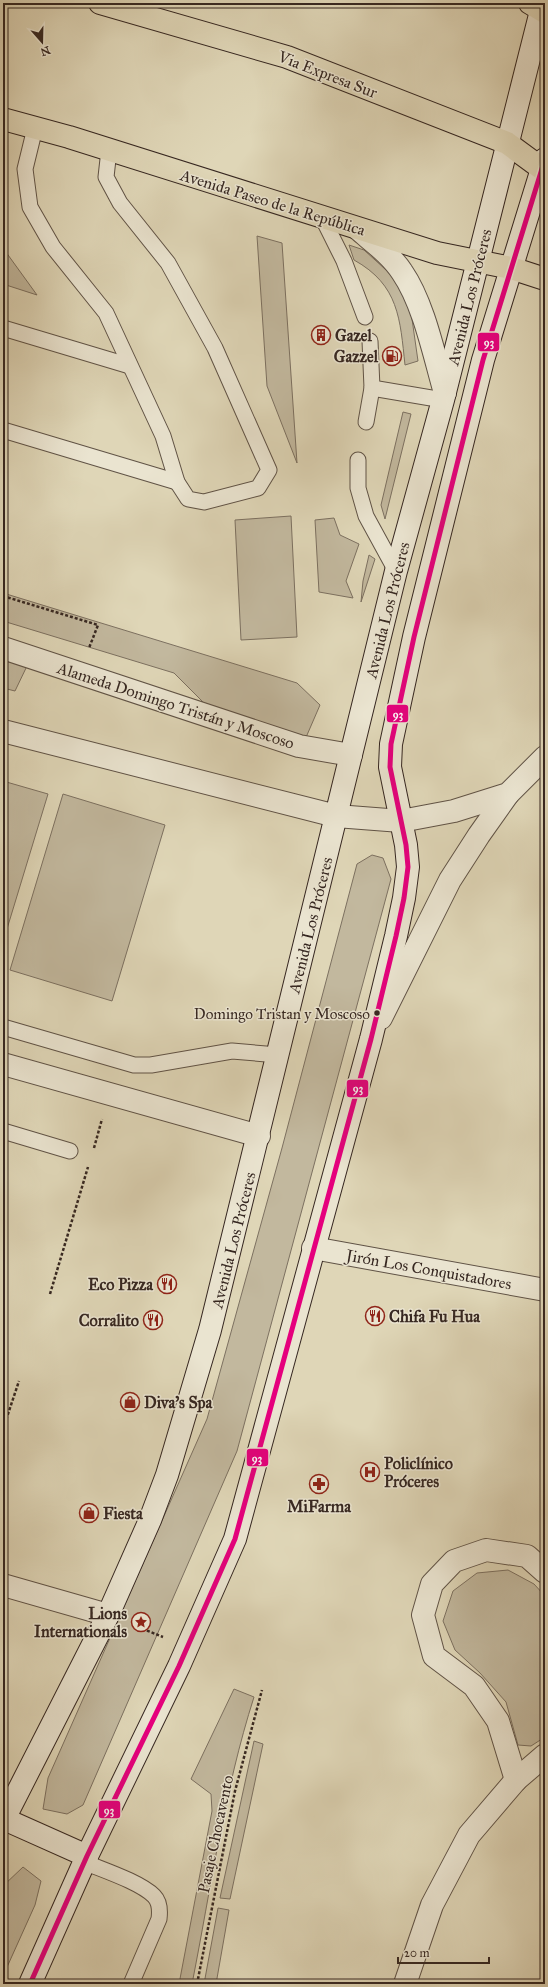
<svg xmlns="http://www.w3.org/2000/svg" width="548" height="1987" viewBox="0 0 548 1987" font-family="'IM FELL Great Primer',serif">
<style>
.green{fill:#c2b89e;stroke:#7c7060}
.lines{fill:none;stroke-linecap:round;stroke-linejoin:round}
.lane-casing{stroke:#605346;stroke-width:17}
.street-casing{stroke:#605346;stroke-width:24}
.secondary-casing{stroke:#362721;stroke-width:24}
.primary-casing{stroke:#362721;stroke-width:24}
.highway-casing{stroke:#362721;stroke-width:24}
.path{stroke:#362721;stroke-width:2.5;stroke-dasharray:3 2;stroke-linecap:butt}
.lane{stroke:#eae4d0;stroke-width:15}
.street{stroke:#eae4d0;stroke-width:22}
.secondary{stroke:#eae4d0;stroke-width:22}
.primary{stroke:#dfd6b7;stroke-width:22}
.highway{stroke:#dfd6b7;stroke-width:22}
.bus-1-casing{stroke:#eae4d0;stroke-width:8}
.bus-1{stroke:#e5007d;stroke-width:5}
.bus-dot{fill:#362721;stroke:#eae4d0;stroke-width:1.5}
.labels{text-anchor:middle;stroke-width:3;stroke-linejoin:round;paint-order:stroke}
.bus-label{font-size:15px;fill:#362721;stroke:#eae4d0;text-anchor:end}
.street-label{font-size:16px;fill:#362721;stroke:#eae4d0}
.poi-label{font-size:16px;font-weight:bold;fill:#362721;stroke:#eae4d0;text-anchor:start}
.line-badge{stroke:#eae4d0;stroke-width:1.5}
.badge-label{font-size:11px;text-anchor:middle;font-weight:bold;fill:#fff}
</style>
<rect width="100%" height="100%" fill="#dfd6b7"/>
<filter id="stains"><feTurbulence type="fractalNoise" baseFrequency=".005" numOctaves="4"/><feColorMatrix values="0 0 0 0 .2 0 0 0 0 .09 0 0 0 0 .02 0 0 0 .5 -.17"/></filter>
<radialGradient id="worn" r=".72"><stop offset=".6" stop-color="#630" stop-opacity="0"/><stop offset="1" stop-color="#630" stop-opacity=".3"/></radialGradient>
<g class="green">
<path d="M 257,236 L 282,243 L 297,463 L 267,386 Z"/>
<path d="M 349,245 L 364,250 L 396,279 L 410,305 L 418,361 L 405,365 C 400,319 399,285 354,260 Z"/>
<path d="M 3,248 L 37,295 L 3,284 Z"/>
<path d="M 403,412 L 411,414 L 385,519 L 381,505 Z"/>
<path d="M 291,516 L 297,637 L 241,640 L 235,520 Z"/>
<path d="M 334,518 L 340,535 L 359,544 L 346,581 L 353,598 L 319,592 L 315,520 Z"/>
<path d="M 369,555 L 375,559 L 361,602 L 363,581 Z"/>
<path d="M 3,593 L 297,683 L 320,705 L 304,742 L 217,716 L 174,673 L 3,621 Z"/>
<path d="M 3,658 L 27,666 L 15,691 L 3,688 Z"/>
<path d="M 3,781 L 48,794 L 3,942 Z"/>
<path d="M 63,794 L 165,825 L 112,1001 L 10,970 Z"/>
<path d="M 372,855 L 383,858 L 391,879 L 237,1451 L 83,1805 L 67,1814 L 43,1809 L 48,1778 L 207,1419 L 282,1148 L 357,864 Z"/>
<path d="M 508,1570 L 534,1584 L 545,1596 L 545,1737 L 531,1746 L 518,1745 L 506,1702 L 480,1673 L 455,1650 L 443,1621 L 453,1591 L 477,1573 Z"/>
<path d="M 234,1689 L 254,1697 C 224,1791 211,1888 192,1984 L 179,1984 L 212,1811 L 211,1794 L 191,1779 Z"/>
<path d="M 254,1741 L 263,1744 L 230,1899 L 220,1898 Z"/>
<path d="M 23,1867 L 41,1881 L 35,1905 L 3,1976 L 3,1886 Z"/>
<path d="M 218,1908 L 229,1910 L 216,1984 L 204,1984 Z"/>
</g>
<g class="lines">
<defs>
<g id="lane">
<path d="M 35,128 L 25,169 L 30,207 L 53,247 L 106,313 L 163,436 L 177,482 L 188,499 L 204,502 L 258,488 L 269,470 L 215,348 L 168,263 L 120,203 L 106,177 L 109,150"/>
<path d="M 323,219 L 344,261 L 365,317"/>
<path d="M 3,328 L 130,366"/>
<path d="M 372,388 L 443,400"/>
<path d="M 366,422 L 372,388 L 370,341"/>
<path d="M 3,430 L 177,482"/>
<path d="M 358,460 L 358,488 L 366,516 L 396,571"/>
<path d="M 3,1027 L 134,1065 L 151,1065 L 232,1051 L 278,1055"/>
<path d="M 3,1131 L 70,1151"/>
<path d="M 84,1862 C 103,1870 140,1882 154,1896 C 160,1902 160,1911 159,1919 L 131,1984"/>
</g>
<g id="street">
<path d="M 358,229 C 373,242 391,255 402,272 C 424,304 434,355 445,393"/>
<path d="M 3,648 L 299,746 L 351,755"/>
<path d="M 3,731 L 336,816 L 401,821 L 454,811 L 508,794 L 545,757"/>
<path d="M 381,1018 L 450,880 L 479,835 L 508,794"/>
<path d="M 3,1064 L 259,1136"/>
<path d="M 313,1248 L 545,1290"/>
<path d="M 3,1585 L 108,1615"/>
<path d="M 516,1780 L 498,1721 L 474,1686 L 434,1656 L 423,1615 L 432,1584 L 454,1561 L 486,1550 L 527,1556 L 545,1572"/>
<path d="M 405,1984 L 432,1905 L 469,1835 L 516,1780 L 545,1755"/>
</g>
<g id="secondary">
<path d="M 4,1819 L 87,1856"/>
<path d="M 3,1821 L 108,1615 L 150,1520 L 167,1475 L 210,1330 L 396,571 L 443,400 L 543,3"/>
<path d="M 30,1984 L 87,1856 L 179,1666 L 235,1539 L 371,1039 L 396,936 L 404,898 L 408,867 L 406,845 L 390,767 L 391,744 L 414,637 L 483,360 L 545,159"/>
</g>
<path id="primary" d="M 3,119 L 69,137 L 437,253 L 511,268 L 545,279"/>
<g id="highway">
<path d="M 100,3 L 287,57 L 507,143 L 545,171"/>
<path d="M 530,3 L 545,12"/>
</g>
</defs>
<use href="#lane" class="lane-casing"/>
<use href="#street" class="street-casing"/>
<use href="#secondary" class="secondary-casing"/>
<use href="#primary" class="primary-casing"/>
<use href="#highway" class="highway-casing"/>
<g class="path">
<path d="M 3,596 L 98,625 L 89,648"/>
<path d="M 3,602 L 5,596"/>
<path d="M 94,1148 L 102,1119"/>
<path d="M 50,1294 L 88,1167"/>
<path d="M 3,1429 L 19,1381"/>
<path d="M 133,1625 L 163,1637"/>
<path d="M 197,1984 L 235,1791 L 262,1690"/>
</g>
<use href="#lane" class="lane"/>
<use href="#street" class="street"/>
<use href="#secondary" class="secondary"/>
<use href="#primary" class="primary"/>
<use href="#highway" class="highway"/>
<defs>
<path id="bus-1" d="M 30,1984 L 87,1856 L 179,1666 L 235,1539 L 371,1039 L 396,936 L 404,898 L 408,867 L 406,845 L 390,767 L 391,744 L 414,637 L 483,360 L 545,159"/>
</defs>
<use href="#bus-1" class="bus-1-casing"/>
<use href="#bus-1" class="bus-1"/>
</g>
<defs>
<symbol id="building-ring" viewBox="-11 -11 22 22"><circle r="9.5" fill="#eae4d0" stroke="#8f2418" stroke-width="1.5"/><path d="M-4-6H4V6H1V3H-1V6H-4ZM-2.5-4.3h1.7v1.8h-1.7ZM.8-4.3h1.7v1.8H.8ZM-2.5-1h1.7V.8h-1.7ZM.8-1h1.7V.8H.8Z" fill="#8f2418"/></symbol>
<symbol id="fuel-ring" viewBox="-11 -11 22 22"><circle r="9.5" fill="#eae4d0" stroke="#8f2418" stroke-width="1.5"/><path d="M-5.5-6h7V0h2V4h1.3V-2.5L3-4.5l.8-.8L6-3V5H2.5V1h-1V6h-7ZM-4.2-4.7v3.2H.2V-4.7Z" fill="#8f2418"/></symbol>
<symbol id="restaurant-ring" viewBox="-11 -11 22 22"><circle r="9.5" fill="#eae4d0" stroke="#8f2418" stroke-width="1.5"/><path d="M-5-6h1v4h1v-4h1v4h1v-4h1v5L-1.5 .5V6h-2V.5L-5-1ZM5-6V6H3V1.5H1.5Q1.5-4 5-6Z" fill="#8f2418"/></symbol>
<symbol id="shop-ring" viewBox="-11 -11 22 22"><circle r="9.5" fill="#eae4d0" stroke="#8f2418" stroke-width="1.5"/><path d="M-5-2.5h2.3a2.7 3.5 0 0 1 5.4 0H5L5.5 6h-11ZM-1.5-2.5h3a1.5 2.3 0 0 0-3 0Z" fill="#8f2418"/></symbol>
<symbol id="hospital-ring" viewBox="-11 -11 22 22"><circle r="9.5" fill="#eae4d0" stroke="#8f2418" stroke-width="1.5"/><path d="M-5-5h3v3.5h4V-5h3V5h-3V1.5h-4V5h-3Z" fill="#8f2418"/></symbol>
<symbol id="pharmacy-ring" viewBox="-11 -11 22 22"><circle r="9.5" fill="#eae4d0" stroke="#8f2418" stroke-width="1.5"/><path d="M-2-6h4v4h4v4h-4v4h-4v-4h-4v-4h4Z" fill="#8f2418"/></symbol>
<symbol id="sight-ring" viewBox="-11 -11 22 22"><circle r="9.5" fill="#eae4d0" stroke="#8f2418" stroke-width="1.5"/><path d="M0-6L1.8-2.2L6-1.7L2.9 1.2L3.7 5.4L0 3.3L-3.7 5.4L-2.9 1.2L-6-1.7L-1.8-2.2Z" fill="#8f2418"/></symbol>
</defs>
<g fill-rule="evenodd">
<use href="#building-ring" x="310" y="324" width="22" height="22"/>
<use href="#fuel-ring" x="381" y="345" width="22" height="22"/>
<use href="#restaurant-ring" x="156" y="1273" width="22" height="22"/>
<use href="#restaurant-ring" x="364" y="1305" width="22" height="22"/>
<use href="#restaurant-ring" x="142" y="1309" width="22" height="22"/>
<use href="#shop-ring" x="119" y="1391" width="22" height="22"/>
<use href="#hospital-ring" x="359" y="1461" width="22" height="22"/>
<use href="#pharmacy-ring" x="308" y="1473" width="22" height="22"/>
<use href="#shop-ring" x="78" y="1502" width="22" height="22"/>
<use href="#sight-ring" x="130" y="1611" width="22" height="22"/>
</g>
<circle class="bus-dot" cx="377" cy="1013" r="3.5"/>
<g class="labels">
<g class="bus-label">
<text x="370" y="1019">Domingo Tristan y Moscoso</text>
</g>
<g class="street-label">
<text transform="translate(328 74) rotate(21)" y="6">Via Expresa Sur</text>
<text transform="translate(273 202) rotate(17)" y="6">Avenida Paseo de la República</text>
<text transform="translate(469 297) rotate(-76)" y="6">Avenida Los Próceres</text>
<text transform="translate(387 610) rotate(-76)" y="6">Avenida Los Próceres</text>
<text transform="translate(176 705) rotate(18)" y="6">Alameda Domingo Tristán y Moscoso</text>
<text transform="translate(310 925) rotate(-76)" y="6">Avenida Los Próceres</text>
<text transform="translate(233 1240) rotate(-76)" y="6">Avenida Los Próceres</text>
<text transform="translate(429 1269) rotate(10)" y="6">Jirón Los Conquistadores</text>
<text transform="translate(215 1834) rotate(-78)" y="6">Pasaje Chocavento</text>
</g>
<g class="poi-label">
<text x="335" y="341">Gazel</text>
<text x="378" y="362" text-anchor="end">Gazzel</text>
<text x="153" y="1290" text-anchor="end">Eco Pizza</text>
<text x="389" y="1322">Chifa Fu Hua</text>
<text x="139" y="1326" text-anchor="end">Corralito</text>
<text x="144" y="1408">Diva's Spa</text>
<text x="384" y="1469">Policlínico<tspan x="384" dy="18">Próceres</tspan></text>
<text x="319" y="1512" text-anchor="middle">MiFarma</text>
<text x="103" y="1519">Fiesta</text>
<text x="127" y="1619" text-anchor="end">Lions<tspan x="127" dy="18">Internationals</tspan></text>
</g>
</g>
<g class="line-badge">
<rect x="477" y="332" width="23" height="20" rx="4" fill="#e5007d"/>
<rect x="386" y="704" width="23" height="19" rx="4" fill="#e5007d"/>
<rect x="346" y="1079" width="23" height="19" rx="4" fill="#e5007d"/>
<rect x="246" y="1448" width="23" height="19" rx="4" fill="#e5007d"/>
<rect x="98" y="1800" width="23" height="19" rx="4" fill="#e5007d"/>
</g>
<g class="badge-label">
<text x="489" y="346">93</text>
<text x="398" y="718">93</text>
<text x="358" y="1092">93</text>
<text x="257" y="1462">93</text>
<text x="109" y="1814">93</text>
</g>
<rect width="548" height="1987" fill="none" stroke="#dfd6b7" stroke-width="16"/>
<rect x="4" y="4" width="540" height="1979" fill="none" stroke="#362721" stroke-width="2"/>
<rect x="8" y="8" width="532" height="1971" fill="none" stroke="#362721"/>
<g transform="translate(42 42) rotate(160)" stroke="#eae4d0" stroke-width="3" paint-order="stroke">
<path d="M0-3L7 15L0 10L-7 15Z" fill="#362721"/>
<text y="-6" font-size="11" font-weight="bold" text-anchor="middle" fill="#362721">N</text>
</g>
<path d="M398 1957v6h91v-6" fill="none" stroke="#362721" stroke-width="2"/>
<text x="404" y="1957" font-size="12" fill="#362721" stroke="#eae4d0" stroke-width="3" paint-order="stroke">20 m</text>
<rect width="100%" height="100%" filter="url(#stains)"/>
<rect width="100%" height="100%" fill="url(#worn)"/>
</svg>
